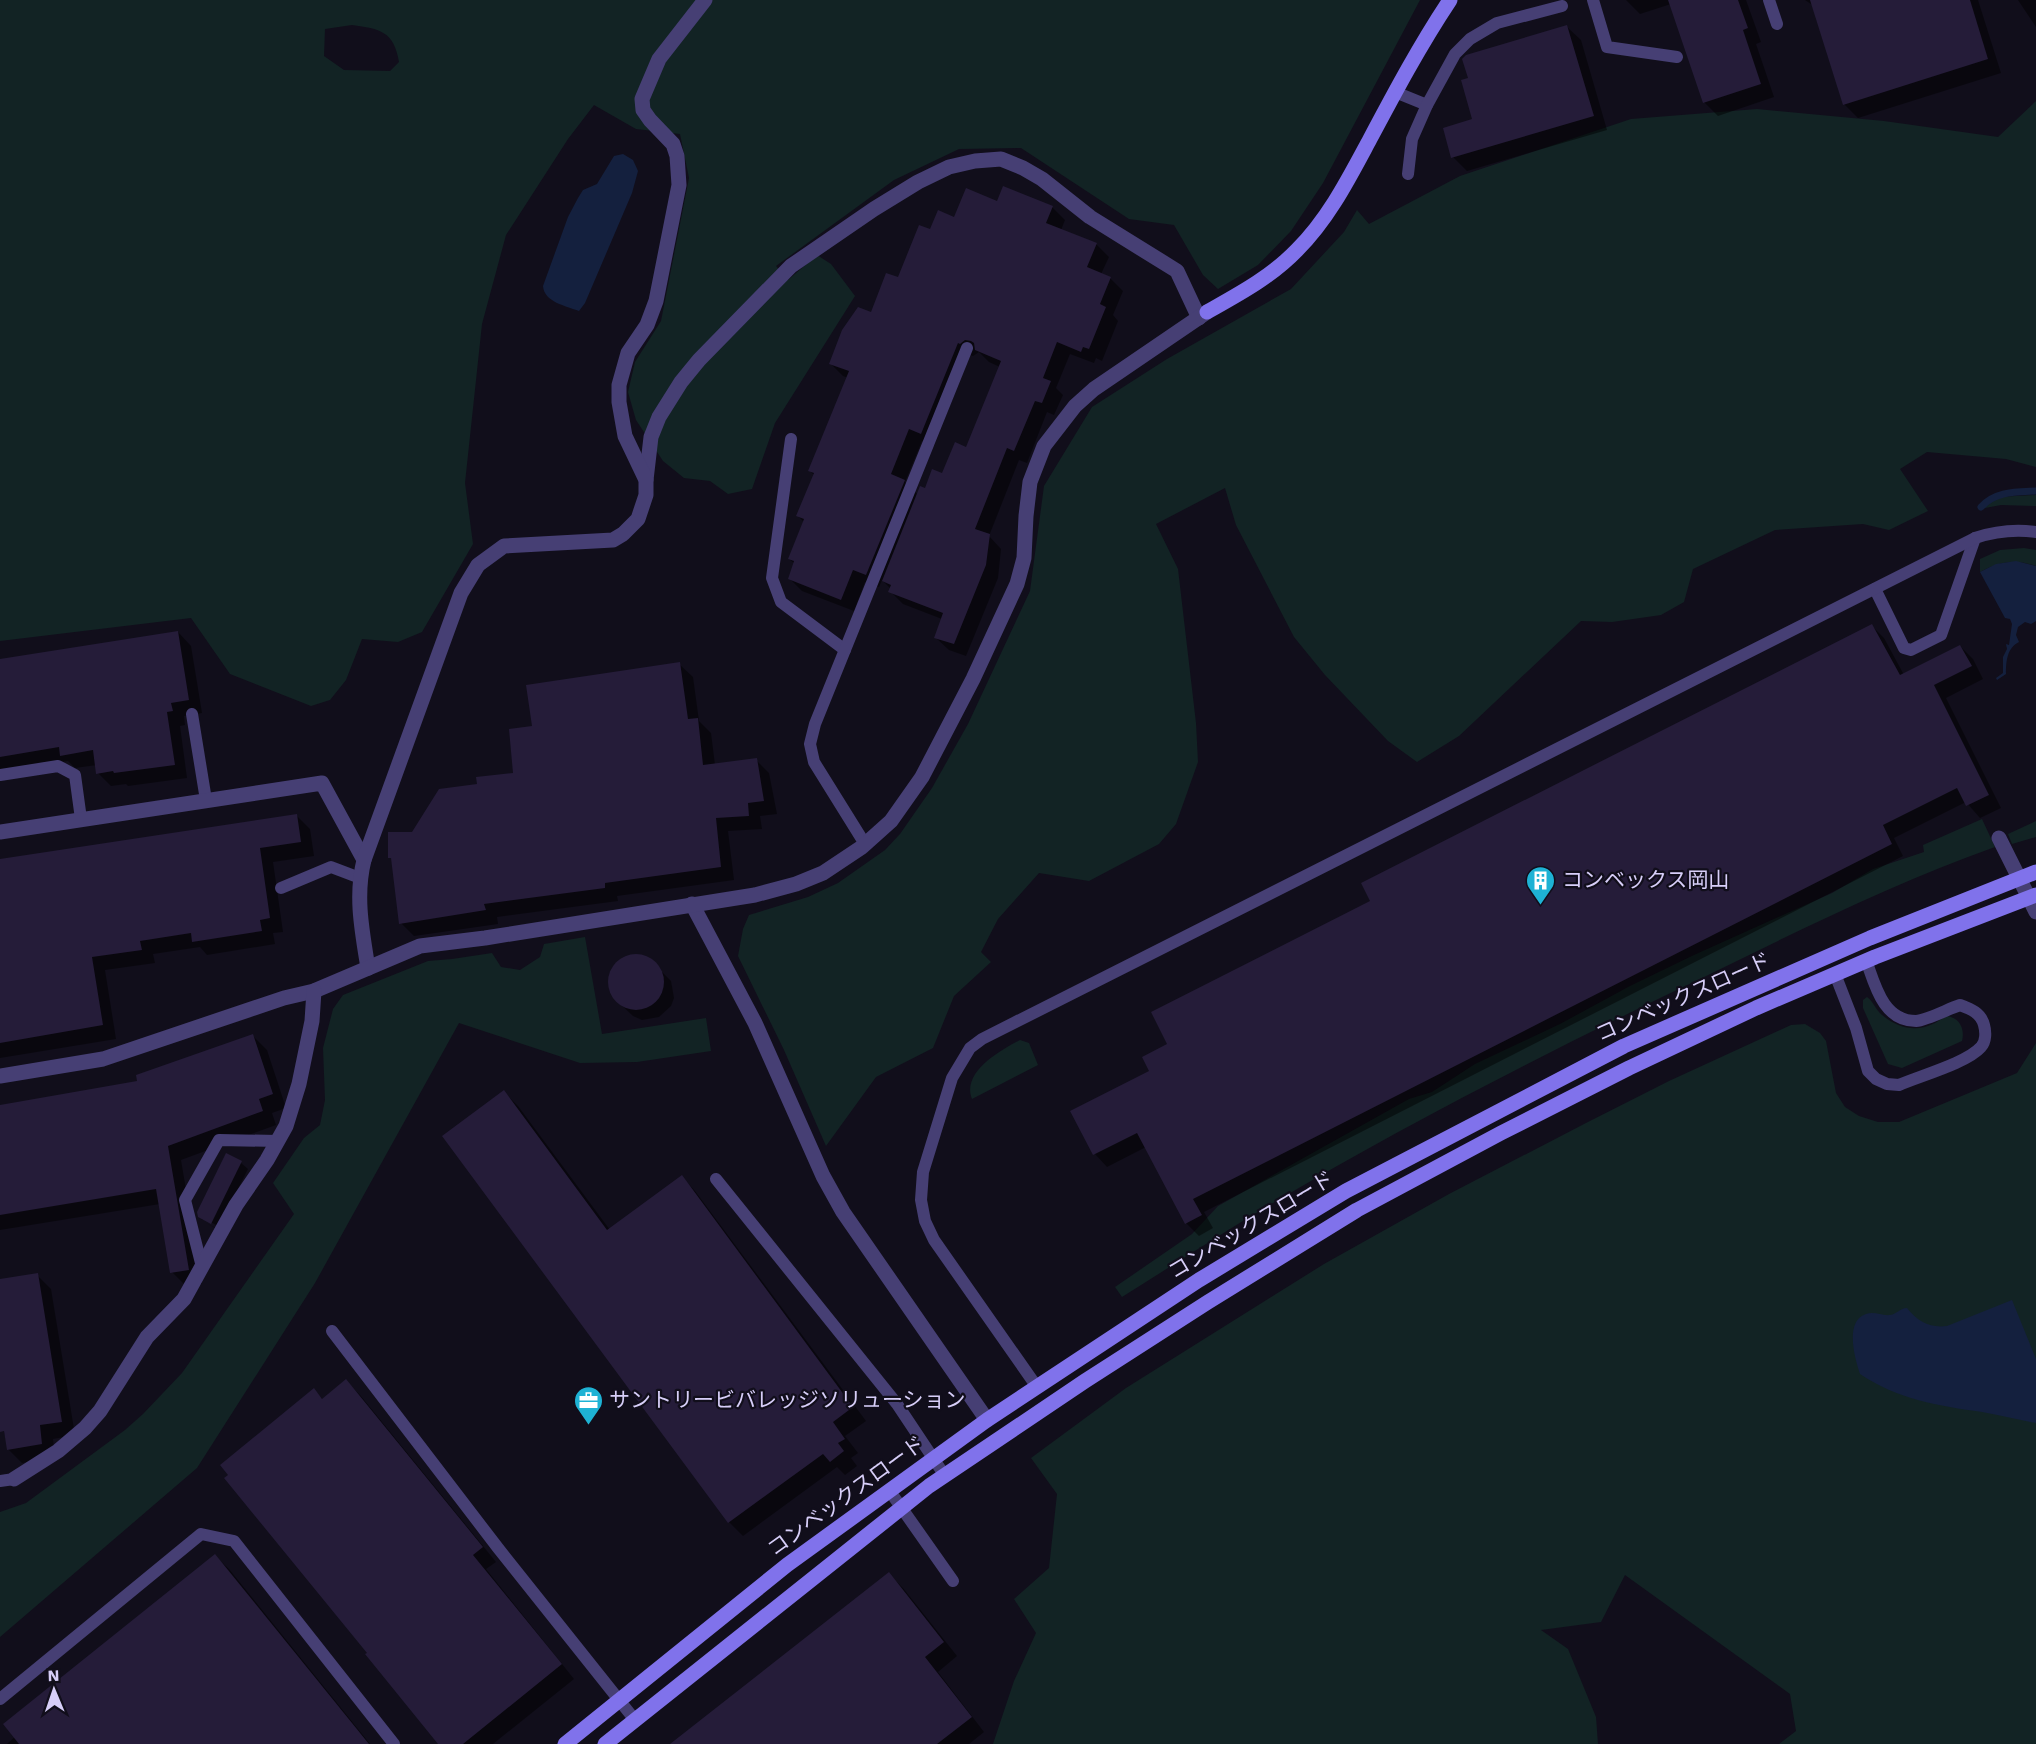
<svg xmlns="http://www.w3.org/2000/svg" width="2036" height="1744" viewBox="0 0 2036 1744" font-family="'Work Sans','Noto Sans JP',sans-serif">
<style>
.green{fill:#122324;fill-rule:evenodd}
.water{fill:#14203e}
.shadow{fill:#0007;fill-rule:evenodd}
.lines{fill:none;stroke-linecap:round;stroke-linejoin:round}
.stream{stroke:#14203e;stroke-width:7}
.building{fill:#251c39}
.lane{stroke:#463f74;stroke-width:12}
.street{stroke:#463f74;stroke-width:15}
.secondary{stroke:#8072eb;stroke-width:15}
.labels{text-anchor:middle;stroke-width:4.5;stroke-linejoin:round;paint-order:stroke}
.poi-label{font-size:21px;fill:#d7cef8;stroke:#110e1b;text-anchor:start}
.street-label{font-size:21px;fill:#d7cef8;stroke:#110e1b}
</style>
<rect width="100%" height="100%" fill="#110e1b"/>
<g class="green">
<path d="M 0,0 L 1420,0 L 1323,183 L 1291,231 L 1258,265 L 1218,289 L 1203,275 L 1174,225 L 1129,219 L 1021,148 L 959,149 L 894,180 L 776,266 L 788,280 L 817,255 L 831,264 L 855,296 L 775,423 L 752,489 L 728,494 L 710,481 L 684,478 L 663,461 L 636,420 L 628,392 L 635,362 L 661,321 L 689,178 L 680,134 L 636,129 L 594,105 L 568,139 L 506,235 L 482,324 L 465,483 L 473,544 L 422,632 L 398,642 L 362,639 L 346,680 L 330,700 L 311,706 L 230,674 L 191,618 L 0,641 ZM 352,25 C 380,29 394,31 399,62 L 390,71 L 344,70 L 324,56 L 325,29 Z"/>
<path d="M 2036,101 L 2036,467 L 2006,459 L 1927,452 L 1900,469 L 1928,511 L 1889,530 L 1863,524 L 1775,530 L 1693,569 L 1684,602 L 1661,615 L 1612,622 L 1581,621 L 1459,736 L 1417,762 L 1388,741 L 1325,675 L 1294,637 L 1236,525 L 1225,488 L 1156,524 L 1178,569 L 1196,723 L 1198,762 L 1176,824 L 1159,844 L 1089,881 L 1039,873 L 998,919 L 981,952 L 991,962 L 954,996 L 933,1048 L 876,1077 L 826,1146 L 784,1050 L 738,956 L 743,929 L 749,915 L 808,897 L 838,883 L 885,850 L 900,834 L 932,788 L 968,724 L 1030,591 L 1044,486 L 1092,407 L 1167,359 L 1291,289 L 1344,232 L 1357,210 L 1369,224 L 1460,176 L 1631,119 L 1757,109 L 1884,121 L 1998,137 Z"/>
<path d="M 2036,495 L 2036,506 L 2001,505 L 1985,508 L 1985,505 L 1998,497 Z"/>
<path d="M 2024,548 L 2036,550 L 2036,566 C 2016,559 1999,561 1980,572 L 1980,559 L 2000,550 Z"/>
<path d="M 1982,819 L 1995,847 C 1894,883 1798,931 1702,978 C 1551,1050 1400,1127 1256,1213 C 1211,1240 1167,1269 1122,1297 L 1115,1287 L 1192,1234 L 1218,1206 L 1409,1099 L 1432,1092 L 1475,1064 L 1560,1024 L 1630,986 L 1694,955 L 1832,893 L 1873,869 L 1924,852 L 1923,845 Z"/>
<path d="M 2036,821 L 2036,837 L 2012,844 L 2008,834 Z"/>
<path d="M 585,937 L 602,1034 L 706,1018 L 711,1051 L 637,1062 L 580,1063 L 459,1023 L 315,1283 L 197,1468 L 0,1637 L 0,1512 L 26,1503 L 125,1430 L 143,1414 L 182,1373 L 294,1214 L 273,1183 L 304,1138 L 320,1125 L 325,1100 L 323,1048 L 333,1009 L 343,995 L 428,961 L 452,959 L 492,953 L 501,967 L 520,970 L 540,957 L 544,944 Z"/>
<path d="M 1867,997 C 1873,1001 1876,1010 1882,1015 C 1898,1028 1916,1033 1935,1023 C 1939,1021 1942,1018 1947,1016 C 1960,1018 1965,1029 1962,1041 L 1902,1068 L 1888,1064 L 1863,1008 L 1863,1000 Z"/>
<path d="M 1805,1024 L 1820,1033 L 1826,1041 L 1836,1093 L 1845,1107 L 1859,1116 L 1878,1122 L 1899,1122 L 2017,1073 L 2036,1043 L 2036,1744 L 1779,1744 L 1796,1731 L 1790,1694 L 1625,1575 L 1601,1622 L 1541,1630 L 1568,1649 L 1596,1717 L 1598,1744 L 993,1744 L 1014,1681 L 1036,1633 L 1014,1599 L 1049,1568 L 1057,1494 L 1031,1458 L 1126,1388 L 1324,1264 L 1449,1194 L 1586,1123 L 1669,1081 L 1791,1025 Z"/>
<path d="M 1020,1040 L 1029,1043 L 1038,1065 L 972,1099 C 961,1072 1001,1050 1020,1040 Z"/>
</g>
<g class="water">
<path d="M 623,154 L 633,160 L 638,171 L 632,193 L 585,303 L 579,311 C 566,306 544,302 543,286 L 568,217 L 578,198 L 583,190 L 597,184 L 614,156 Z"/>
<path d="M 2016,561 L 2036,566 L 2036,621 L 2031,624 L 2025,622 L 2018,627 L 2016,635 L 2019,642 C 2007,648 2006,661 2006,674 L 1997,680 L 1996,678 L 2003,673 L 2003,657 L 2007,649 L 2006,644 L 2009,645 L 2012,624 L 2010,619 L 2005,618 L 1980,572 L 1996,564 Z"/>
<path d="M 2012,1300 L 2036,1359 L 2036,1423 C 2018,1420 2000,1415 1982,1412 C 1939,1406 1897,1399 1860,1374 C 1855,1359 1844,1321 1866,1314 C 1874,1311 1882,1316 1890,1315 C 1897,1314 1900,1308 1907,1308 C 1918,1322 1930,1328 1947,1326 Z"/>
</g>
<g class="shadow">
<path d="M 1626,0 L 1746,0 L 1761,42 L 1756,44 L 1774,97 L 1718,116 L 1704,102 L 1671,4 L 1640,14 Z"/>
<path d="M 1805,0 L 1978,0 L 2001,73 L 1858,118 L 1844,104 L 1814,6 Z"/>
<path d="M 2018,0 L 2036,0 L 2036,27 Z"/>
<path d="M 1567,27 L 1581,40 L 1607,130 L 1467,171 L 1453,157 L 1474,120 L 1470,79 Z"/>
<path d="M 998,203 L 1052,207 L 1065,220 L 1061,230 L 1096,244 L 1109,257 L 1101,274 L 1110,278 L 1123,291 L 1113,315 L 1118,321 L 1102,361 L 1096,358 L 1094,363 L 1070,354 L 1056,388 L 1063,395 L 1054,415 L 1047,412 L 1027,463 L 1019,460 L 989,536 L 1001,549 L 998,578 L 966,656 L 949,650 L 936,638 L 942,619 L 903,604 L 890,591 L 891,589 L 882,580 L 879,587 L 865,582 L 854,611 L 802,591 L 789,578 L 795,564 L 789,559 L 805,523 L 798,516 L 814,475 L 809,470 L 848,378 L 843,376 L 830,363 L 899,279 L 931,231 L 955,219 ZM 979,352 L 989,362 L 1000,367 L 967,449 L 943,474 L 918,495 L 905,482 L 922,441 L 934,446 L 970,355 L 973,356 Z"/>
<path d="M 1872,626 L 1884,638 L 1904,675 L 1960,646 L 1973,659 L 1983,679 L 1946,698 L 2001,808 L 1980,818 L 1966,802 L 1894,838 L 1903,856 L 1204,1212 L 1213,1228 L 1199,1236 L 1186,1223 L 1146,1147 L 1107,1167 L 1095,1154 L 1072,1111 L 1151,1072 L 1169,1045 L 1372,901 Z"/>
<path d="M 178,632 L 191,646 L 202,713 L 184,716 L 185,725 L 180,726 L 187,778 L 128,786 L 126,784 L 111,786 L 98,773 L 97,765 L 75,768 L 68,761 L 0,772 L 0,661 Z"/>
<path d="M 679,664 L 693,677 L 699,721 L 711,733 L 715,765 L 756,760 L 769,773 L 777,814 L 760,816 L 762,829 L 728,831 L 734,880 L 617,896 L 618,901 L 497,917 L 498,924 L 414,936 L 401,923 L 393,860 L 390,857 L 413,833 L 478,785 L 514,774 L 533,727 Z"/>
<path d="M 296,815 L 310,829 L 314,856 L 273,862 L 283,932 L 273,933 L 275,944 L 207,955 L 200,947 L 153,954 L 155,963 L 105,970 L 116,1039 L 0,1058 L 0,860 Z"/>
<path d="M 631,956 L 648,958 L 671,981 L 674,998 L 671,1006 L 659,1017 L 642,1020 L 633,1016 L 615,999 L 610,991 L 609,982 L 611,973 L 615,965 L 623,959 Z"/>
<path d="M 253,1036 L 267,1050 L 286,1108 L 272,1113 L 276,1125 L 181,1160 L 202,1284 L 186,1286 L 172,1272 L 160,1204 L 0,1230 L 0,1106 L 139,1082 Z"/>
<path d="M 504,1092 L 518,1106 L 610,1230 L 682,1177 L 695,1191 L 866,1421 L 845,1436 L 858,1453 L 851,1458 L 857,1466 L 845,1475 L 837,1467 L 743,1536 L 729,1522 L 444,1137 Z"/>
<path d="M 241,1163 L 248,1169 L 218,1229 L 206,1223 L 217,1229 L 218,1226 L 203,1218 L 203,1220 L 199,1217 Z"/>
<path d="M 37,1275 L 51,1289 L 75,1435 L 53,1439 L 55,1458 L 22,1463 L 8,1449 L 0,1415 L 0,1281 Z"/>
<path d="M 346,1381 L 360,1395 L 496,1562 L 486,1569 L 574,1679 L 493,1744 L 440,1744 L 314,1390 L 323,1400 Z"/>
<path d="M 215,1556 L 229,1569 L 370,1744 L 7,1744 Z"/>
<path d="M 889,1574 L 903,1588 L 957,1656 L 938,1672 L 984,1732 L 969,1744 L 673,1744 Z"/>
</g>
<g class="lines">
<path class="stream" d="M 1981,507 C 1995,491 2016,492 2036,491"/>
</g>
<g class="building">
<path d="M 1668,0 L 1738,0 L 1748,28 L 1743,30 L 1761,84 L 1703,103 Z"/>
<path d="M 1810,0 L 1970,0 L 1988,59 L 1843,105 Z"/>
<path d="M 1567,25 L 1594,116 L 1451,158 L 1443,128 L 1472,119 L 1461,80 L 1468,78 L 1462,59 L 1466,55 Z"/>
<path d="M 1003,186 L 1053,206 L 1046,223 L 1097,243 L 1087,267 L 1111,277 L 1100,304 L 1106,307 L 1089,349 L 1083,347 L 1081,352 L 1057,342 L 1043,378 L 1051,381 L 1042,403 L 1035,401 L 1014,451 L 1007,448 L 975,529 L 990,534 L 986,565 L 954,644 L 934,638 L 943,613 L 888,592 L 891,585 L 882,581 L 920,486 L 925,488 L 932,469 L 942,473 L 955,442 L 966,447 L 1001,361 L 975,350 L 974,343 L 971,341 L 965,340 L 960,344 L 958,343 L 921,434 L 909,429 L 891,474 L 905,480 L 866,575 L 853,570 L 841,600 L 788,579 L 794,561 L 788,559 L 804,519 L 796,516 L 814,473 L 808,471 L 849,371 L 829,364 L 842,330 L 858,307 L 871,312 L 886,273 L 898,277 L 919,225 L 930,229 L 938,210 L 954,217 L 966,188 L 997,201 Z"/>
<path d="M 1872,624 L 1900,675 L 1960,645 L 1972,666 L 1934,685 L 1989,795 L 1966,806 L 1957,788 L 1883,825 L 1892,844 L 1193,1199 L 1202,1215 L 1185,1224 L 1137,1133 L 1093,1155 L 1070,1111 L 1149,1071 L 1142,1057 L 1167,1044 L 1151,1012 L 1370,901 L 1361,883 Z"/>
<path d="M 178,631 L 189,700 L 171,703 L 173,711 L 167,712 L 175,765 L 114,773 L 113,771 L 96,774 L 93,750 L 60,756 L 59,747 L 0,757 L 0,659 Z"/>
<path d="M 680,662 L 688,719 L 698,718 L 703,765 L 757,758 L 764,801 L 748,803 L 749,816 L 716,818 L 721,867 L 605,883 L 605,888 L 484,904 L 486,910 L 399,924 L 391,858 L 388,858 L 388,832 L 412,832 L 439,789 L 477,784 L 476,777 L 513,773 L 509,729 L 532,726 L 526,685 Z"/>
<path d="M 297,814 L 301,842 L 260,848 L 270,918 L 260,920 L 262,931 L 192,942 L 191,933 L 140,941 L 142,950 L 92,957 L 103,1025 L 0,1043 L 0,859 Z"/>
<circle cx="636" cy="982" r="28"/>
<path d="M 253,1034 L 273,1094 L 259,1099 L 263,1111 L 168,1146 L 189,1270 L 170,1273 L 156,1189 L 0,1215 L 0,1105 L 137,1081 L 136,1075 Z"/>
<path d="M 504,1090 L 607,1230 L 682,1175 L 853,1407 L 833,1422 L 845,1439 L 838,1443 L 844,1451 L 830,1462 L 823,1454 L 728,1523 L 442,1136 Z"/>
<path d="M 226,1153 L 242,1161 L 211,1224 L 198,1217 L 197,1212 Z"/>
<path d="M 38,1273 L 62,1422 L 40,1425 L 42,1444 L 7,1450 L 4,1431 L 0,1432 L 0,1279 Z"/>
<path d="M 346,1379 L 483,1547 L 473,1555 L 562,1664 L 463,1744 L 438,1744 L 365,1654 L 367,1653 L 224,1478 L 228,1475 L 220,1465 L 314,1388 L 322,1399 Z"/>
<path d="M 215,1554 L 369,1744 L 19,1744 L 3,1724 Z"/>
<path d="M 889,1572 L 944,1642 L 925,1657 L 972,1717 L 937,1744 L 670,1744 Z"/>
</g>
<g class="lines">
<g class="lane">
<path d="M 1593,0 L 1607,47 L 1677,57"/>
<path d="M 1769,0 L 1777,24"/>
<path d="M 1395,92 L 1427,105"/>
<path d="M 1408,174 L 1412,139 L 1427,105 L 1455,54 L 1470,39 L 1497,23 L 1562,6"/>
<path d="M 791,439 L 772,578 L 781,602 L 845,650"/>
<path d="M 1875,589 L 1904,648 L 1911,650 L 1941,635 L 1975,538"/>
<path d="M 192,714 L 206,800"/>
<path d="M 0,775 L 58,766 L 75,775 L 81,819"/>
<path d="M 865,844 L 814,762 L 810,744 L 815,724 L 967,348"/>
<path d="M 281,888 L 331,867 L 360,878"/>
<path d="M 1835,974 L 1856,1028 L 1868,1071 L 1876,1079 L 1887,1084 L 1899,1085 C 1919,1076 1967,1063 1981,1047 C 1986,1042 1986,1032 1984,1025 C 1981,1013 1971,1009 1960,1005 C 1948,1009 1927,1020 1916,1021 C 1883,1021 1875,985 1866,960"/>
<path d="M 716,1179 L 897,1404 L 945,1476"/>
<path d="M 202,1267 L 185,1200 L 219,1140 L 278,1141"/>
<path d="M 332,1331 L 498,1548 L 635,1720"/>
<path d="M 1037,1387 L 934,1240 L 925,1221 L 921,1200 L 923,1172 L 952,1078 L 970,1048 L 982,1039 L 1975,538 C 1996,531 2014,529 2036,532"/>
<path d="M 0,1481 L 14,1479"/>
<path d="M 889,1490 L 953,1581"/>
<path d="M 0,1699 L 201,1534 L 234,1541 L 394,1744"/>
</g>
<g class="street">
<path d="M 646,480 L 651,437 L 659,417 L 681,382 L 699,360 L 791,266 L 874,209 L 918,182 L 949,167 L 975,161 L 1001,159 L 1023,168 L 1042,179 L 1090,217 L 1177,271 L 1199,318"/>
<path d="M 0,832 L 322,783 L 364,860"/>
<path d="M 1999,838 L 2036,912"/>
<path d="M 692,904 L 755,1023 L 823,1176 L 843,1212 L 987,1420"/>
<path d="M 368,968 C 362,931 355,896 364,860 L 461,593 L 478,565 L 504,546 L 613,540 L 623,534 L 638,519 L 646,495 L 646,480 L 625,436 L 619,402 L 619,385 L 628,353 L 647,325 L 656,301 L 679,185 L 677,156 L 673,144 L 650,120 L 643,110 L 642,99 L 659,59 L 705,0"/>
<path d="M 0,1076 L 103,1059 L 284,998 L 314,991 L 420,946 L 485,938 L 755,895 L 796,884 L 823,873 L 862,847 L 891,821 L 922,777 L 973,679 L 1017,584 L 1024,558 L 1026,516 L 1030,482 L 1044,446 L 1075,406 L 1094,389 L 1207,312"/>
<path d="M 14,1479 L 58,1451 L 85,1428 L 100,1411 L 147,1337 L 184,1299 L 236,1205 L 267,1160 L 286,1126 L 299,1084 L 312,1021 L 314,991"/>
</g>
<g class="secondary">
<path d="M 1207,312 C 1239,294 1271,277 1297,250 C 1329,218 1349,178 1370,139 C 1395,92 1420,45 1450,0"/>
<path d="M 565,1744 L 787,1565 L 987,1420 L 1199,1280 L 1346,1191 L 1624,1046 L 1870,938 L 2036,872"/>
<path d="M 605,1744 L 929,1486 L 1085,1381 L 1208,1302 L 1357,1210 L 1501,1133 L 1629,1068 L 1756,1008 L 1875,957 L 2036,895"/>
</g>
</g>
<defs>
<symbol id="building-pin" viewBox="-11 -11 22 30"><path d="M0 17L-7.5 6A9.5 9.5 0 1 1 7.5 6Z" fill="#1eb2d4" stroke="#110e1b"/><path d="M-4-6H4V6H1V3H-1V6H-4ZM-2.5-4.3h1.7v1.8h-1.7ZM.8-4.3h1.7v1.8H.8ZM-2.5-1h1.7V.8h-1.7ZM.8-1h1.7V.8H.8Z" fill="#fff"/></symbol>
<symbol id="office-pin" viewBox="-11 -11 22 30"><path d="M0 17L-7.5 6A9.5 9.5 0 1 1 7.5 6Z" fill="#1eb2d4" stroke="#110e1b"/><path d="M-6-3h4V-5.5h4V-3h4V5H-6ZM-1-4.5V-3h2v-1.5ZM-6 0V1H6V0Z" fill="#fff"/></symbol>
</defs>
<g fill-rule="evenodd">
<use href="#building-pin" x="1524" y="864" width="33" height="45"/>
<use href="#office-pin" x="572" y="1384" width="33" height="45"/>
</g>
<g class="labels">
<g class="poi-label">
<text x="1562" y="887">コンベックス岡山</text>
<text x="609" y="1407">サントリービバレッジソリューション</text>
</g>
<g class="street-label">
<text transform="translate(1683 997) rotate(-24)" y="7">コンベックスロード</text>
<text transform="translate(1251 1225) rotate(-31)" y="7">コンベックスロード</text>
<text transform="translate(846 1496) rotate(-36)" y="7">コンベックスロード</text>
</g>
</g>
<g transform="translate(54 1690) rotate(358)" stroke="#110e1b" stroke-width="4.5" paint-order="stroke">
<path d="M0-4.5L10 22L0 15L-10 22Z" fill="#d7cef8"/>
<text y="-9" font-size="16" font-weight="bold" text-anchor="middle" fill="#d7cef8">N</text>
</g>
</svg>
